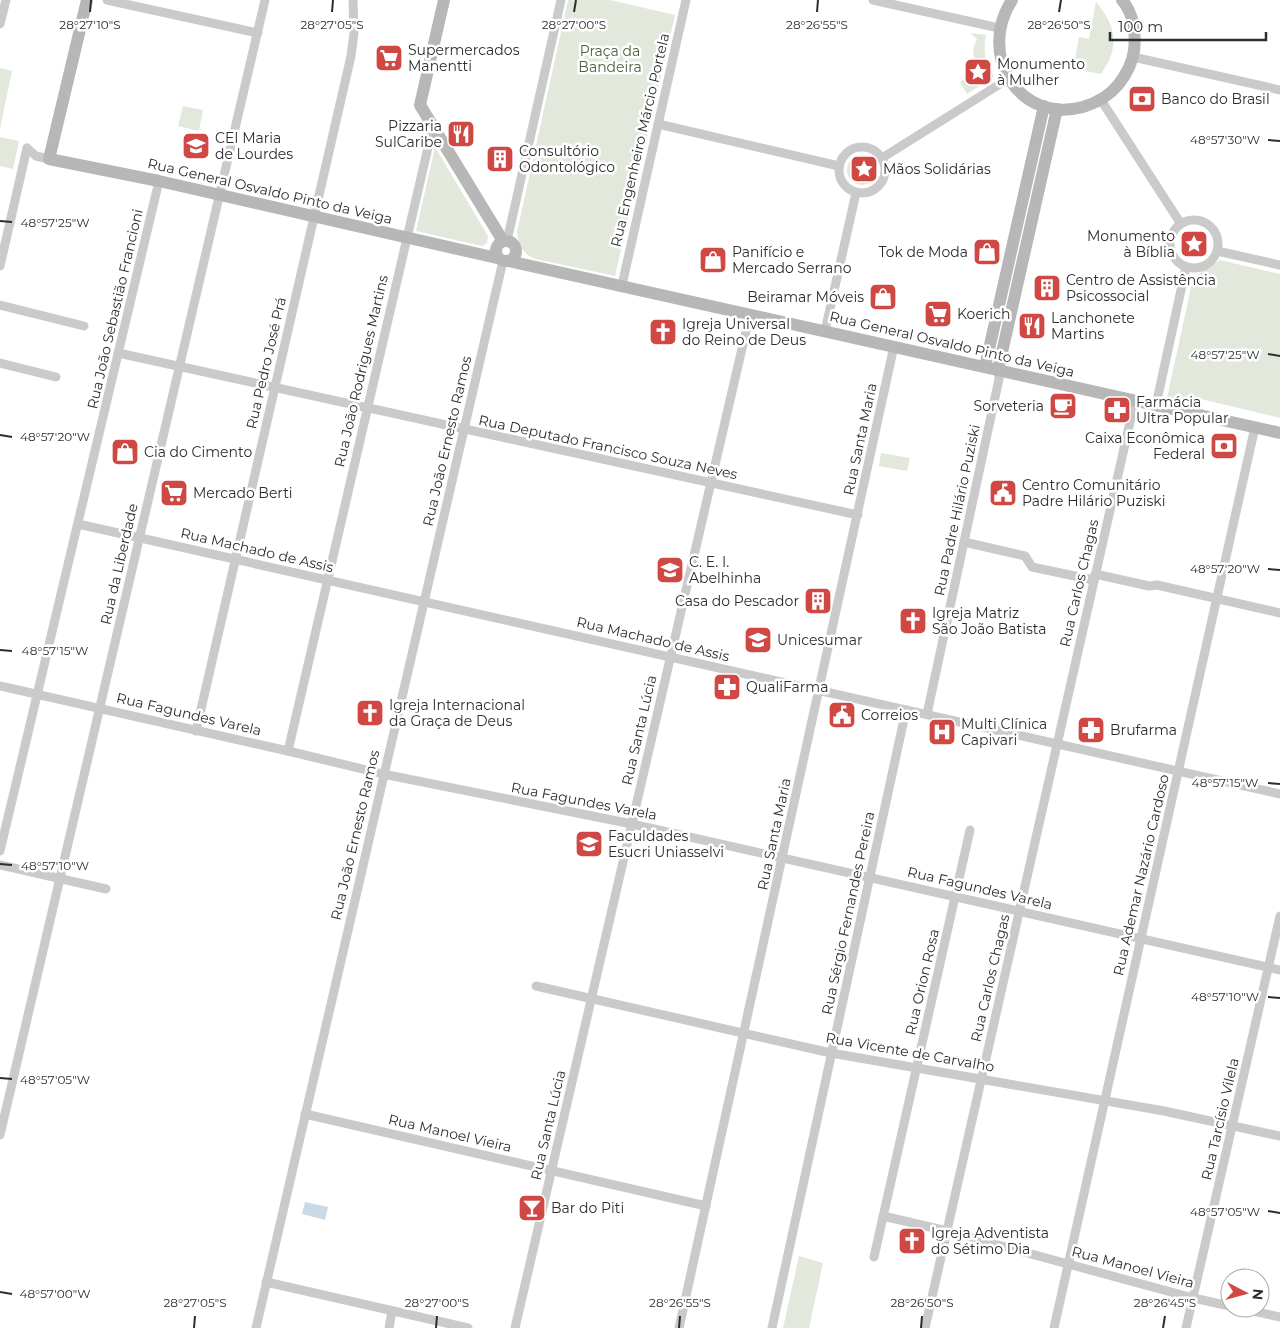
<svg xmlns="http://www.w3.org/2000/svg" width="1280" height="1328" viewBox="0 0 1280 1328" font-family="Montserrat,sans-serif">
<style>
.green{fill:#e2e9dc}
.water{fill:#cad9e6}
.lines{fill:none;stroke-linecap:round;stroke-linejoin:round}
.street{stroke:#cacaca;stroke-width:9}
.secondary{stroke:#b7b7b7;stroke-width:12}
.ticks{fill:none;stroke:#2d2d2d;stroke-width:2}
.labels{text-anchor:middle;stroke-width:5;stroke-linejoin:round;paint-order:stroke}
.poi-label{font-size:14px;fill:#2d2d2d;stroke:#fff;text-anchor:start}
.park-label{font-size:14px;fill:#4d6340;stroke:#fff}
.street-label{font-size:14px;fill:#2d2d2d;stroke:#fff}
.ticks-label{font-size:12px;text-anchor:middle;fill:#2d2d2d;stroke:#fff;stroke-width:5;stroke-linejoin:round;paint-order:stroke}
</style>
<rect width="100%" height="100%" fill="#fff"/>
<g class="green">
<path d="M 568,0 L 610,0 L 675,15 L 615,276 L 535,259 C 522,253 519,246 517,232 Z"/>
<path d="M 1096,2 C 1117,27 1120,47 1101,74 L 1073,69 L 1079,37 L 1089,39 Z"/>
<path d="M 970,33 L 986,35 C 983,51 985,63 994,76 L 967,94 L 960,82 L 979,68 C 973,57 971,51 977,39 Z"/>
<path d="M 0,68 L 12,71 L 0,129 Z"/>
<path d="M 183,106 L 203,110 L 199,131 L 178,126 Z"/>
<path d="M 0,137 L 19,141 L 13,169 L 0,166 Z"/>
<path d="M 435,147 L 488,236 L 487,243 L 482,246 L 416,231 Z"/>
<circle cx="862" cy="170" r="15"/>
<circle cx="1194" cy="244" r="14"/>
<path d="M 1220,260 L 1280,274 L 1280,418 L 1188,396 L 1186,402 L 1167,398 L 1193,278 Z"/>
<path d="M 881,453 L 910,458 L 907,471 L 879,466 Z"/>
<path d="M 799,1256 L 823,1263 L 809,1328 L 783,1328 Z"/>
</g>
<path class="water" d="M 305,1202 L 328,1207 L 325,1220 L 302,1214 Z"/>
<g class="lines">
<g class="street">
<path d="M 107,0 L 258,33"/>
<path d="M 873,0 L 999,28"/>
<path d="M 0,24 L 6,0"/>
<path d="M 1133,57 L 1280,90"/>
<path d="M 1101,100 L 1181,224"/>
<path d="M 658,124 L 839,166"/>
<circle cx="862" cy="170" r="23"/>
<path d="M 27,148 L 36,156 L 49,159"/>
<path d="M 882,158 L 1008,79"/>
<circle cx="1194" cy="244" r="24"/>
<path d="M 507,241 L 561,0"/>
<path d="M 1217,251 L 1280,265"/>
<path d="M 0,266 L 27,148"/>
<path d="M 622,285 L 686,0"/>
<path d="M 0,305 L 84,326"/>
<path d="M 825,331 L 856,193"/>
<path d="M 118,353 L 858,515"/>
<path d="M 0,363 L 56,377"/>
<path d="M 1156,405 L 1186,267"/>
<path d="M 78,524 L 1280,794"/>
<path d="M 964,542 L 1025,556 L 1032,567 L 1094,580"/>
<path d="M 1095,574 L 1149,586 L 1157,585 L 1280,613"/>
<path d="M 0,686 L 288,751 L 383,774 L 632,824 L 1280,970"/>
<path d="M 927,714 L 999,379 L 998,370"/>
<path d="M 196,731 L 351,56 L 354,33 L 353,0"/>
<path d="M 288,751 L 433,126"/>
<path d="M 0,851 L 159,181"/>
<path d="M 0,865 L 106,889"/>
<path d="M 536,986 L 831,1053 L 1164,1111 L 1280,1136"/>
<path d="M 305,1114 L 706,1206"/>
<path d="M 0,1135 L 265,0"/>
<path d="M 883,1216 L 947,1231 L 1193,1298 L 1230,1306"/>
<path d="M 874,1257 L 970,830"/>
<path d="M 266,1282 L 468,1328"/>
<path d="M 1239,1308 L 1280,1317"/>
<path d="M 256,1328 L 503,261"/>
<path d="M 389,1328 L 392,1311"/>
<path d="M 515,1328 L 750,314"/>
<path d="M 679,1328 L 894,346"/>
<path d="M 772,1328 L 906,710"/>
<path d="M 925,1328 L 1135,400"/>
<path d="M 1054,1328 L 1255,427"/>
<path d="M 1186,1328 L 1280,916"/>
</g>
<g class="secondary">
<path d="M 87,0 L 49,159 L 159,181 L 497,258"/>
<path d="M 444,0 L 420,105 L 503,241"/>
<path d="M 1012,0 C 977,54 1018,124 1083,107 C 1096,103 1109,96 1118,85 C 1126,75 1132,64 1134,51 C 1136,33 1134,14 1122,0"/>
<circle cx="506" cy="251" r="10"/>
<path d="M 509,261 L 1280,433"/>
<path d="M 985,367 L 1044,106"/>
<path d="M 998,370 L 1057,109"/>
</g>
</g>
<path class="ticks" d="M 90,12 L 91,0M 332,12 L 333,0M 574,12 L 576,0M 817,12 L 818,0M 1059,12 L 1061,0M 1268,140 L 1280,141M 0,221 L 12,222M 1268,354 L 1280,356M 0,435 L 12,437M 1268,569 L 1280,570M 0,650 L 12,651M 1268,783 L 1280,784M 0,864 L 12,865M 1268,997 L 1280,998M 0,1078 L 12,1079M 1268,1211 L 1280,1213M 0,1292 L 12,1294M 194,1328 L 195,1316M 436,1328 L 437,1316M 679,1328 L 680,1316M 921,1328 L 922,1316M 1163,1328 L 1165,1316"/>
<defs>
<symbol id="supermarket-square" viewBox="-11 -11 22 22"><rect x="-9" y="-9" width="18" height="18" rx="4" fill="#cf4844" stroke="#fff"/><path d="M-6-5.5h2.5l.6 2H6L4.5 2H-2.5L-4.4-4H-6ZM-1.5 3.2a1.3 1.3 0 1 0 .1 0ZM3 3.2a1.3 1.3 0 1 0 .1 0Z" fill="#fff"/></symbol>
<symbol id="sight-square" viewBox="-11 -11 22 22"><rect x="-9" y="-9" width="18" height="18" rx="4" fill="#cf4844" stroke="#fff"/><path d="M0-6L1.8-2.2L6-1.7L2.9 1.2L3.7 5.4L0 3.3L-3.7 5.4L-2.9 1.2L-6-1.7L-1.8-2.2Z" fill="#fff"/></symbol>
<symbol id="bank-square" viewBox="-11 -11 22 22"><rect x="-9" y="-9" width="18" height="18" rx="4" fill="#cf4844" stroke="#fff"/><path d="M-6-4H6V4H-6ZM0-2.3a2.3 2.3 0 1 0 0 4.6a2.3 2.3 0 1 0 0-4.6Z" fill="#fff"/></symbol>
<symbol id="restaurant-square" viewBox="-11 -11 22 22"><rect x="-9" y="-9" width="18" height="18" rx="4" fill="#cf4844" stroke="#fff"/><path d="M-5-6h1v4h1v-4h1v4h1v-4h1v5L-1.5 .5V6h-2V.5L-5-1ZM5-6V6H3V1.5H1.5Q1.5-4 5-6Z" fill="#fff"/></symbol>
<symbol id="school-square" viewBox="-11 -11 22 22"><rect x="-9" y="-9" width="18" height="18" rx="4" fill="#cf4844" stroke="#fff"/><path d="M0-5L7-2L0 1L-7-2ZM-4 1L0 2.5L4 1V4Q0 6-4 4Z" fill="#fff"/></symbol>
<symbol id="building-square" viewBox="-11 -11 22 22"><rect x="-9" y="-9" width="18" height="18" rx="4" fill="#cf4844" stroke="#fff"/><path d="M-4-6H4V6H1V3H-1V6H-4ZM-2.5-4.3h1.7v1.8h-1.7ZM.8-4.3h1.7v1.8H.8ZM-2.5-1h1.7V.8h-1.7ZM.8-1h1.7V.8H.8Z" fill="#fff"/></symbol>
<symbol id="shop-square" viewBox="-11 -11 22 22"><rect x="-9" y="-9" width="18" height="18" rx="4" fill="#cf4844" stroke="#fff"/><path d="M-5-2.5h2.3a2.7 3.5 0 0 1 5.4 0H5L5.5 6h-11ZM-1.5-2.5h3a1.5 2.3 0 0 0-3 0Z" fill="#fff"/></symbol>
<symbol id="church-square" viewBox="-11 -11 22 22"><rect x="-9" y="-9" width="18" height="18" rx="4" fill="#cf4844" stroke="#fff"/><path d="M-1.2-6h2.4v3.5h3.3v2.4h-3.3V6h-2.4V-.1h-3.3v-2.4h3.3Z" fill="#fff"/></symbol>
<symbol id="cafe-square" viewBox="-11 -11 22 22"><rect x="-9" y="-9" width="18" height="18" rx="4" fill="#cf4844" stroke="#fff"/><path d="M-5.5-4.5H6V0H3Q3 3.5 0 3.5H-2.5Q-5.5 3.5-5.5 0ZM3-3.2v2h1.7v-2ZM-6 4.5H4V6H-6Z" fill="#fff"/></symbol>
<symbol id="pharmacy-square" viewBox="-11 -11 22 22"><rect x="-9" y="-9" width="18" height="18" rx="4" fill="#cf4844" stroke="#fff"/><path d="M-2-6h4v4h4v4h-4v4h-4v-4h-4v-4h4Z" fill="#fff"/></symbol>
<symbol id="civic-square" viewBox="-11 -11 22 22"><rect x="-9" y="-9" width="18" height="18" rx="4" fill="#cf4844" stroke="#fff"/><path d="M-.6-6.5H3V-4.5H.6V-3L4-1V1h2V6H-6V1h2V-1L-.6-3ZM-1.2 2.5V6h2.4V2.5Z" fill="#fff"/></symbol>
<symbol id="university-square" viewBox="-11 -11 22 22"><rect x="-9" y="-9" width="18" height="18" rx="4" fill="#cf4844" stroke="#fff"/><path d="M0-5L7-2L0 1L-7-2ZM-4 1L0 2.5L4 1V4Q0 6-4 4Z" fill="#fff"/></symbol>
<symbol id="hospital-square" viewBox="-11 -11 22 22"><rect x="-9" y="-9" width="18" height="18" rx="4" fill="#cf4844" stroke="#fff"/><path d="M-5-5h3v3.5h4V-5h3V5h-3V1.5h-4V5h-3Z" fill="#fff"/></symbol>
<symbol id="bar-square" viewBox="-11 -11 22 22"><rect x="-9" y="-9" width="18" height="18" rx="4" fill="#cf4844" stroke="#fff"/><path d="M-6-5H6L.8 .8V4.5H3.5V6h-7V4.5H-.8V.8Z" fill="#fff"/></symbol>
</defs>
<g fill-rule="evenodd">
<use href="#supermarket-square" x="373" y="42" width="32" height="32"/>
<use href="#sight-square" x="962" y="56" width="32" height="32"/>
<use href="#bank-square" x="1126" y="83" width="32" height="32"/>
<use href="#restaurant-square" x="445" y="118" width="32" height="32"/>
<use href="#school-square" x="180" y="130" width="32" height="32"/>
<use href="#building-square" x="484" y="143" width="32" height="32"/>
<use href="#sight-square" x="848" y="153" width="32" height="32"/>
<use href="#sight-square" x="1178" y="228" width="32" height="32"/>
<use href="#shop-square" x="971" y="236" width="32" height="32"/>
<use href="#shop-square" x="697" y="244" width="32" height="32"/>
<use href="#building-square" x="1031" y="272" width="32" height="32"/>
<use href="#shop-square" x="867" y="281" width="32" height="32"/>
<use href="#supermarket-square" x="922" y="298" width="32" height="32"/>
<use href="#restaurant-square" x="1016" y="310" width="32" height="32"/>
<use href="#church-square" x="647" y="316" width="32" height="32"/>
<use href="#cafe-square" x="1047" y="390" width="32" height="32"/>
<use href="#pharmacy-square" x="1101" y="394" width="32" height="32"/>
<use href="#bank-square" x="1208" y="430" width="32" height="32"/>
<use href="#shop-square" x="109" y="436" width="32" height="32"/>
<use href="#supermarket-square" x="158" y="477" width="32" height="32"/>
<use href="#civic-square" x="987" y="477" width="32" height="32"/>
<use href="#school-square" x="654" y="554" width="32" height="32"/>
<use href="#building-square" x="802" y="585" width="32" height="32"/>
<use href="#church-square" x="897" y="605" width="32" height="32"/>
<use href="#university-square" x="742" y="624" width="32" height="32"/>
<use href="#pharmacy-square" x="711" y="671" width="32" height="32"/>
<use href="#church-square" x="354" y="697" width="32" height="32"/>
<use href="#civic-square" x="826" y="699" width="32" height="32"/>
<use href="#pharmacy-square" x="1075" y="714" width="32" height="32"/>
<use href="#hospital-square" x="926" y="716" width="32" height="32"/>
<use href="#university-square" x="573" y="828" width="32" height="32"/>
<use href="#bar-square" x="516" y="1192" width="32" height="32"/>
<use href="#church-square" x="896" y="1225" width="32" height="32"/>
</g>
<g class="labels">
<g class="poi-label">
<text x="408" y="55">Supermercados<tspan x="408" dy="16">Manentti</tspan></text>
<text x="997" y="69">Monumento<tspan x="997" dy="16">à Mulher</tspan></text>
<text x="1161" y="104">Banco do Brasil</text>
<text x="442" y="131" text-anchor="end">Pizzaria<tspan x="442" dy="16">SulCaribe</tspan></text>
<text x="215" y="143">CEI Maria<tspan x="215" dy="16">de Lourdes</tspan></text>
<text x="519" y="156">Consultório<tspan x="519" dy="16">Odontológico</tspan></text>
<text x="883" y="174">Mãos Solidárias</text>
<text x="1175" y="241" text-anchor="end">Monumento<tspan x="1175" dy="16">à Bíblia</tspan></text>
<text x="732" y="257">Panifício e<tspan x="732" dy="16">Mercado Serrano</tspan></text>
<text x="968" y="257" text-anchor="end">Tok de Moda</text>
<text x="1066" y="285">Centro de Assistência<tspan x="1066" dy="16">Psicossocial</tspan></text>
<text x="864" y="302" text-anchor="end">Beiramar Móveis</text>
<text x="957" y="319">Koerich</text>
<text x="1051" y="323">Lanchonete<tspan x="1051" dy="16">Martins</tspan></text>
<text x="682" y="329">Igreja Universal<tspan x="682" dy="16">do Reino de Deus</tspan></text>
<text x="1136" y="407">Farmácia<tspan x="1136" dy="16">Ultra Popular</tspan></text>
<text x="1044" y="411" text-anchor="end">Sorveteria</text>
<text x="1205" y="443" text-anchor="end">Caixa Econômica<tspan x="1205" dy="16">Federal</tspan></text>
<text x="144" y="457">Cia do Cimento</text>
<text x="1022" y="490">Centro Comunitário<tspan x="1022" dy="16">Padre Hilário Puziski</tspan></text>
<text x="193" y="498">Mercado Berti</text>
<text x="689" y="567">C. E. I.<tspan x="689" dy="16">Abelhinha</tspan></text>
<text x="799" y="606" text-anchor="end">Casa do Pescador</text>
<text x="932" y="618">Igreja Matriz<tspan x="932" dy="16">São João Batista</tspan></text>
<text x="777" y="645">Unicesumar</text>
<text x="746" y="692">QualiFarma</text>
<text x="389" y="710">Igreja Internacional<tspan x="389" dy="16">da Graça de Deus</tspan></text>
<text x="861" y="720">Correios</text>
<text x="961" y="729">Multi Clínica<tspan x="961" dy="16">Capivari</tspan></text>
<text x="1110" y="735">Brufarma</text>
<text x="608" y="841">Faculdades<tspan x="608" dy="16">Esucri Uniasselvi</tspan></text>
<text x="551" y="1213">Bar do Piti</text>
<text x="931" y="1238">Igreja Adventista<tspan x="931" dy="16">do Sétimo Dia</tspan></text>
</g>
<g class="park-label">
<text x="610" y="56">Praça da<tspan x="610" dy="16">Bandeira</tspan></text>
</g>
<g class="street-label">
<text transform="translate(640 140) rotate(-77)" y="5">Rua Engenheiro Márcio Portela</text>
<text transform="translate(270 191) rotate(13)" y="5">Rua General Osvaldo Pinto da Veiga</text>
<text transform="translate(115 309) rotate(-77)" y="5">Rua João Sebastião Francioni</text>
<text transform="translate(952 344) rotate(13)" y="5">Rua General Osvaldo Pinto da Veiga</text>
<text transform="translate(266 363) rotate(-77)" y="5">Rua Pedro José Prá</text>
<text transform="translate(361 371) rotate(-77)" y="5">Rua João Rodrigues Martins</text>
<text transform="translate(860 439) rotate(-78)" y="5">Rua Santa Maria</text>
<text transform="translate(447 441) rotate(-77)" y="5">Rua João Ernesto Ramos</text>
<text transform="translate(608 447) rotate(12)" y="5">Rua Deputado Francisco Souza Neves</text>
<text transform="translate(957 510) rotate(-78)" y="5">Rua Padre Hilário Puziski</text>
<text transform="translate(257 550) rotate(13)" y="5">Rua Machado de Assis</text>
<text transform="translate(119 564) rotate(-77)" y="5">Rua da Liberdade</text>
<text transform="translate(1079 583) rotate(-77)" y="5">Rua Carlos Chagas</text>
<text transform="translate(653 639) rotate(13)" y="5">Rua Machado de Assis</text>
<text transform="translate(189 714) rotate(13)" y="5">Rua Fagundes Varela</text>
<text transform="translate(639 730) rotate(-77)" y="5">Rua Santa Lúcia</text>
<text transform="translate(584 801) rotate(11)" y="5">Rua Fagundes Varela</text>
<text transform="translate(774 834) rotate(-78)" y="5">Rua Santa Maria</text>
<text transform="translate(355 835) rotate(-77)" y="5">Rua João Ernesto Ramos</text>
<text transform="translate(1141 875) rotate(-77)" y="5">Rua Ademar Nazário Cardoso</text>
<text transform="translate(980 888) rotate(13)" y="5">Rua Fagundes Varela</text>
<text transform="translate(848 913) rotate(-78)" y="5">Rua Sérgio Fernandes Pereira</text>
<text transform="translate(990 978) rotate(-77)" y="5">Rua Carlos Chagas</text>
<text transform="translate(922 982) rotate(-77)" y="5">Rua Orion Rosa</text>
<text transform="translate(910 1052) rotate(10)" y="5">Rua Vicente de Carvalho</text>
<text transform="translate(1220 1119) rotate(-77)" y="5">Rua Tarcísio Vilela</text>
<text transform="translate(548 1125) rotate(-77)" y="5">Rua Santa Lúcia</text>
<text transform="translate(450 1133) rotate(13)" y="5">Rua Manoel Vieira</text>
<text transform="translate(1133 1267) rotate(15)" y="5">Rua Manoel Vieira</text>
</g>
</g>
<g class="ticks-label">
<text x="90" y="29">28°27'10"S</text>
<text x="332" y="29">28°27'05"S</text>
<text x="574" y="29">28°27'00"S</text>
<text x="817" y="29">28°26'55"S</text>
<text x="1059" y="29">28°26'50"S</text>
<text x="1225" y="144">48°57'30"W</text>
<text x="55" y="227">48°57'25"W</text>
<text x="1225" y="359">48°57'25"W</text>
<text x="55" y="441">48°57'20"W</text>
<text x="1225" y="573">48°57'20"W</text>
<text x="55" y="655">48°57'15"W</text>
<text x="1225" y="787">48°57'15"W</text>
<text x="55" y="870">48°57'10"W</text>
<text x="1225" y="1001">48°57'10"W</text>
<text x="55" y="1084">48°57'05"W</text>
<text x="1225" y="1216">48°57'05"W</text>
<text x="55" y="1298">48°57'00"W</text>
<text x="195" y="1307">28°27'05"S</text>
<text x="437" y="1307">28°27'00"S</text>
<text x="680" y="1307">28°26'55"S</text>
<text x="922" y="1307">28°26'50"S</text>
<text x="1165" y="1307">28°26'45"S</text>
</g>
<g transform="translate(1245 1293) rotate(96)"><circle r="24" fill="#ffffff" stroke="#ababab"/>
<path d="M0-4L9 19L0 12L-9 19Z" fill="#cf4844"/>
<text y="-8" font-size="14" font-weight="bold" text-anchor="middle" fill="#2d2d2d">N</text>
</g>
<path d="M1110 32v8h156v-8" fill="none" stroke="#2d2d2d" stroke-width="2.5"/>
<text x="1118" y="32" font-size="15" fill="#2d2d2d" stroke="#ffffff" stroke-width="4" paint-order="stroke">100 m</text>
</svg>
